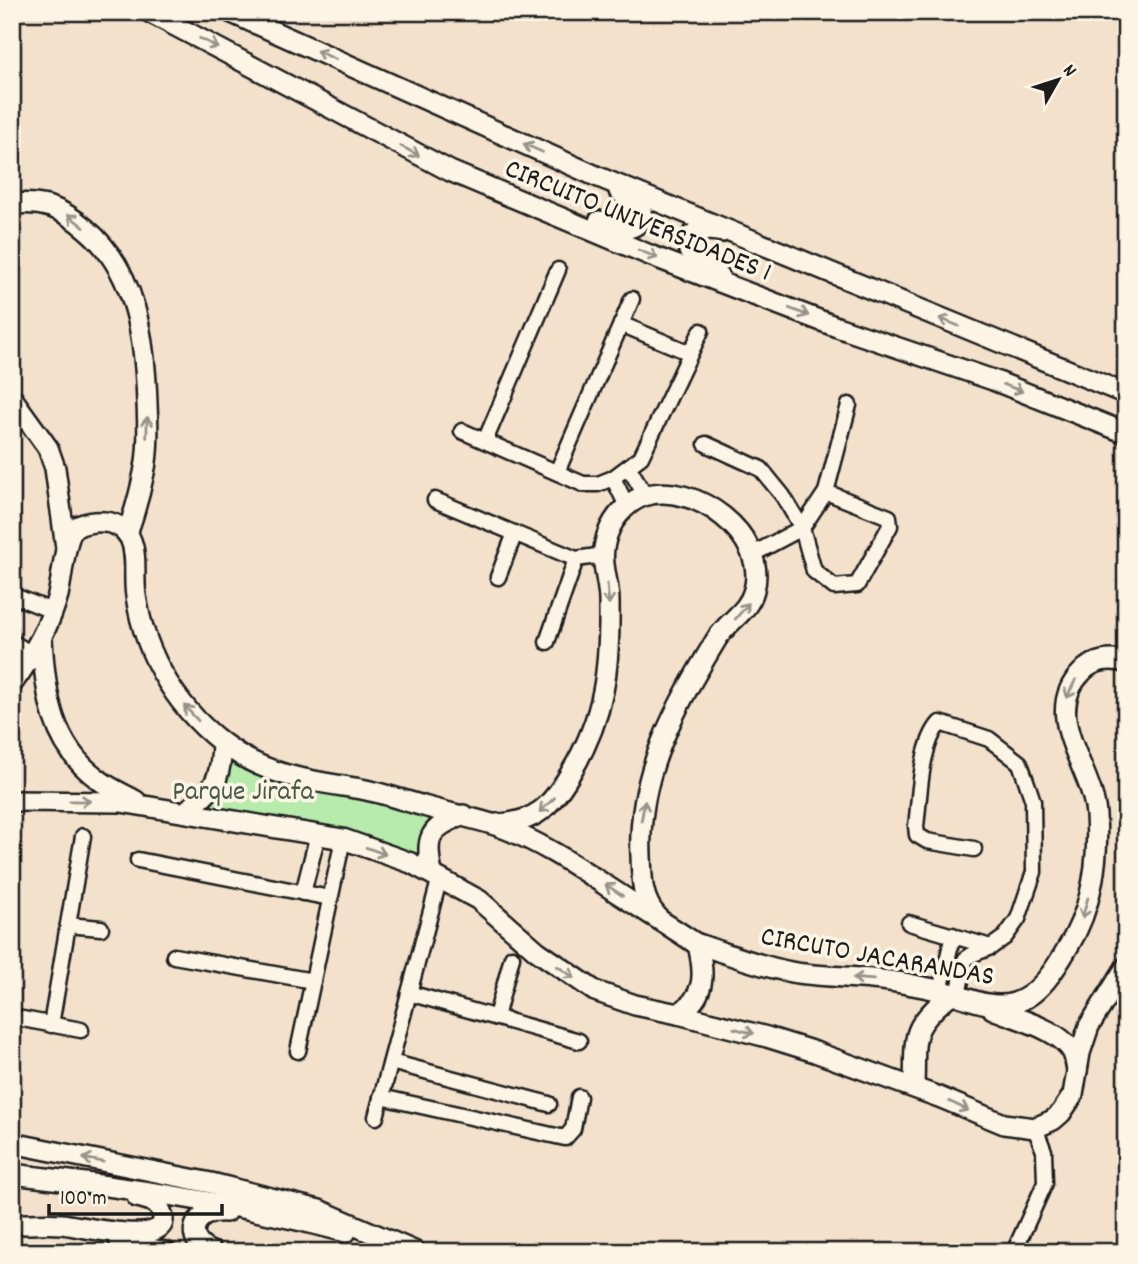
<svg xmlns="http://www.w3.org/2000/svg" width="1138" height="1264" viewBox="0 0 1138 1264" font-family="Dekko,sans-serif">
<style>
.green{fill:#b6ebac;stroke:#698464;stroke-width:2}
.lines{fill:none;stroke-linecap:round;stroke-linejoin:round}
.street-casing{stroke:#1c1c1c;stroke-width:19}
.secondary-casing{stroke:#1c1c1c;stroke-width:24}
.street{stroke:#fcf5e5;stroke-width:14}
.secondary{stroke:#fcf5e5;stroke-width:19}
.oneway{stroke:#97938b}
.labels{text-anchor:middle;stroke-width:7;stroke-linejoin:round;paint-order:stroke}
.street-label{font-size:28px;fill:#1c1c1c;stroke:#fcf5e5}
.park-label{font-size:28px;fill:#4a5a47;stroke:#fcf5e5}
</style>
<rect width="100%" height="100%" fill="#f3e1cc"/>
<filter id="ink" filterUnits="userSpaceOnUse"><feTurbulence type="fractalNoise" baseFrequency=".0143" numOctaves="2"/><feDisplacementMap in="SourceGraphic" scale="14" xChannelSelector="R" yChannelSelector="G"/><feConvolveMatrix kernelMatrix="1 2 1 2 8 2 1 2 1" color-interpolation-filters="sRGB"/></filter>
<g filter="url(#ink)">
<path class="green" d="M 222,743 L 251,761 L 463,815 L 442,823 L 432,873 L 411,863 L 186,811 L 213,785 Z"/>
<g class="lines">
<defs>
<g id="street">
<path d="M 621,324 L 690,353"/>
<path d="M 462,431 L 583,484 L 598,484 L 613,478 L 641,457 L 701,331"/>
<path d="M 485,441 L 558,270"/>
<path d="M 706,444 L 761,469 L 783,496 L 802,528 L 814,571 L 834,587 L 857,585 L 890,526 L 889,517 L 826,492"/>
<path d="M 629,468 L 646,496"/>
<path d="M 557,472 L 632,299"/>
<path d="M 613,478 L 627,506"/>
<path d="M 435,500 L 576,559 L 604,555"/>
<path d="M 753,554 L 802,528 L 826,492 L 849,405"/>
<path d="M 498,577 L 515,533"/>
<path d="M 12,595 L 52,611"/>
<path d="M 12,642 L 33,655"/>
<path d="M 547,642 L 576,559"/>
<path d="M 138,860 L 330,898"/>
<path d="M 303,893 L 318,834"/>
<path d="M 909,923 L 991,947"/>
<path d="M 68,925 L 101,928"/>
<path d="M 174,956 L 313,981"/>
<path d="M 940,991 L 953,935"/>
<path d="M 409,993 L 579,1041"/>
<path d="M 958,996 L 965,960 L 971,955 L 991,947 L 1005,937 L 1018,919 L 1034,872 L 1033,801 L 1020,763 L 989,739 L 940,723 C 920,745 920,796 916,826 L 917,835 L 927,841 L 974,849"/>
<path d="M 12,1017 L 81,1030"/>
<path d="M 496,1017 L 512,957"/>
<path d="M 51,1025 L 83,836"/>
<path d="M 298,1051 L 343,839"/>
<path d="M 391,1062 L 549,1104"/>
<path d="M 381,1097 L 565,1138 L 573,1129 L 579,1097"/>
<path d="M 376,1117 L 440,877"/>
<path d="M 1014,1252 L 1045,1183 L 1044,1151 L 1035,1128"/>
</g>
<g id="secondary">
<path d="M 149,12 L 450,171 L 652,256 L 837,327 L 993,380 L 1126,433"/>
<path d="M 230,12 L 596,176 L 1126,394"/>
<path d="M 12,204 C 44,201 61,208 85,228 C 137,271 145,340 147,403 C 148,426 149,451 144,473 C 140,493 134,514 127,534"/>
<path d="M 599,221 C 614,227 632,235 642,218 L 641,210 L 619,191"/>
<path d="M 719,275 L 689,251 L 687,241 C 695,228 710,229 723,232"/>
<path d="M 12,398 L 48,448 L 55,468 L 66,548"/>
<path d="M 42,639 C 45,692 51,745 98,779 C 109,788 124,794 136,801"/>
<path d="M 12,684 C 31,658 49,628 58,595 C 62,579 64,547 71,533 C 75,525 85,523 94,522 C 108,521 123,524 130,538 C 138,555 133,577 136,596 C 145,657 180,714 231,749 C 270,777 314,781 361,789 C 383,793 405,801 427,807 C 451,814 475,818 498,826 C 544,843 582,870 622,896 C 648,913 673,928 698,945 C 705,974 706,997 678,1014 L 635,1005 L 595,991 L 537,951 L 479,900 L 411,863 L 343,839 L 121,802 L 12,801"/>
<path d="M 186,811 C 215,789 221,780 222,743"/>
<path d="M 496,824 C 536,823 551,806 570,774 C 605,717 610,668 609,601 C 609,582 600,562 605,543 C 609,523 624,503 644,496 C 693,480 769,535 754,590 C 748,613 728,620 716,640 C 675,708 637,774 641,856 C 642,878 641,899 657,916"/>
<path d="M 432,873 C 425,838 428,828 463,815"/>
<path d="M 695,943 C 726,953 758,966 791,972 C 826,978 861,976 896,982 C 911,984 927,988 943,991 C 966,997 990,1010 1014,1003 C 1039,996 1056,968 1068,947 C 1092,908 1099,860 1096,815 C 1093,767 1039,715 1082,672 C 1093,660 1110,658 1126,662"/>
<path d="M 993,1009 C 1016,1019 1061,1029 1073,1053 C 1075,1058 1076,1065 1077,1070"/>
<path d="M 678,1014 L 767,1037 L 815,1052 L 939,1097 L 1004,1124 L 1035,1128 L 1053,1120 L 1061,1113 L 1073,1095 L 1080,1053 L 1089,1026 L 1126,967"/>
<path d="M 914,1087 C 916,1035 908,1030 951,994"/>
<path d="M 12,1143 L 211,1183 L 319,1210 L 416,1252"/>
<path d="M 12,1174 C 124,1187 237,1203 346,1232"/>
<path d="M 24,1224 C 36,1224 49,1223 62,1224 C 77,1225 182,1252 160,1209 C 155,1200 145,1199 137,1197"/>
<path d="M 120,1243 L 166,1252"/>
<path d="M 212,1252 C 183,1241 191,1209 226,1212"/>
</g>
</defs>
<use href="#street" class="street-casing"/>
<use href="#secondary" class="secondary-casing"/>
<use href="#street" class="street"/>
<use href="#secondary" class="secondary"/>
</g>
<defs><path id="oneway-shaft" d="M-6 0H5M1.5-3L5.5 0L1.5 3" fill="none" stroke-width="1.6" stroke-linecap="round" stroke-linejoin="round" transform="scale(1.75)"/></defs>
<g class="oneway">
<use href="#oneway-shaft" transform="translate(209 43) rotate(27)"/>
<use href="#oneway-shaft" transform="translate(326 55) rotate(-156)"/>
<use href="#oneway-shaft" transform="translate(533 148) rotate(-156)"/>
<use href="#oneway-shaft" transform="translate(410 151) rotate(28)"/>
<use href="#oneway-shaft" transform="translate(76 221) rotate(-141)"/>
<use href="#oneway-shaft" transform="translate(648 254) rotate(22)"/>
<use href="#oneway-shaft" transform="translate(799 312) rotate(21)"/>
<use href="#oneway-shaft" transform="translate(949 322) rotate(-158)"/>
<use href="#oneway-shaft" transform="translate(1013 388) rotate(21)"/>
<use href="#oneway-shaft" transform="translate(147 427) rotate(-88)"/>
<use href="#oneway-shaft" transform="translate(608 594) rotate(85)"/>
<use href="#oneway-shaft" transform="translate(742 611) rotate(-50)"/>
<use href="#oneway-shaft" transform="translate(1071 689) rotate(117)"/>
<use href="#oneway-shaft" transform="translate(191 713) rotate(-133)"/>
<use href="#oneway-shaft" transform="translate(80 801) rotate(1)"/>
<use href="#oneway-shaft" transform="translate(547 805) rotate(136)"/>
<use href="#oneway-shaft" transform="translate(643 811) rotate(-80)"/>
<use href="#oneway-shaft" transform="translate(376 851) rotate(20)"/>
<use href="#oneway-shaft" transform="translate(614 890) rotate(-146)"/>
<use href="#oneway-shaft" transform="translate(1085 908) rotate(106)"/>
<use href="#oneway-shaft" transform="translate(566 972) rotate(34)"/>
<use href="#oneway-shaft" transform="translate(863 979) rotate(-175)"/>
<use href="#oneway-shaft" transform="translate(744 1031) rotate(14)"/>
<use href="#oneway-shaft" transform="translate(959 1106) rotate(25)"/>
<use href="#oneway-shaft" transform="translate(93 1160) rotate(-169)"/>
</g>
</g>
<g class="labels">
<g class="street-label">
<text transform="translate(639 218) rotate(22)" y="10">CIRCUITO UNIVERSIDADES 1</text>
<text transform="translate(878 954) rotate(10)" y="10">CIRCUTO JACARANDAS</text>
</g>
<g class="park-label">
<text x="243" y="799">Parque Jirafa</text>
</g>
</g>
<rect width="1138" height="1264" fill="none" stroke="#fcf5e5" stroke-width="42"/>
<rect x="21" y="21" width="1096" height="1222" fill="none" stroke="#1c1c1c" stroke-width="2.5" filter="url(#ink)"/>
<g transform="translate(1058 80) rotate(51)" stroke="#fcf5e5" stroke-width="5" paint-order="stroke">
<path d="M0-5L12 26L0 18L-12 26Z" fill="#1c1c1c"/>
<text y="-10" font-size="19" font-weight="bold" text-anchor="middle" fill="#1c1c1c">N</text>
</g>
<path d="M49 1204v10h173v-10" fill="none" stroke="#1c1c1c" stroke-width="3.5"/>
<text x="60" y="1204" font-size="21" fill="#1c1c1c" stroke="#fcf5e5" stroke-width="5" paint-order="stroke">100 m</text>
</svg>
